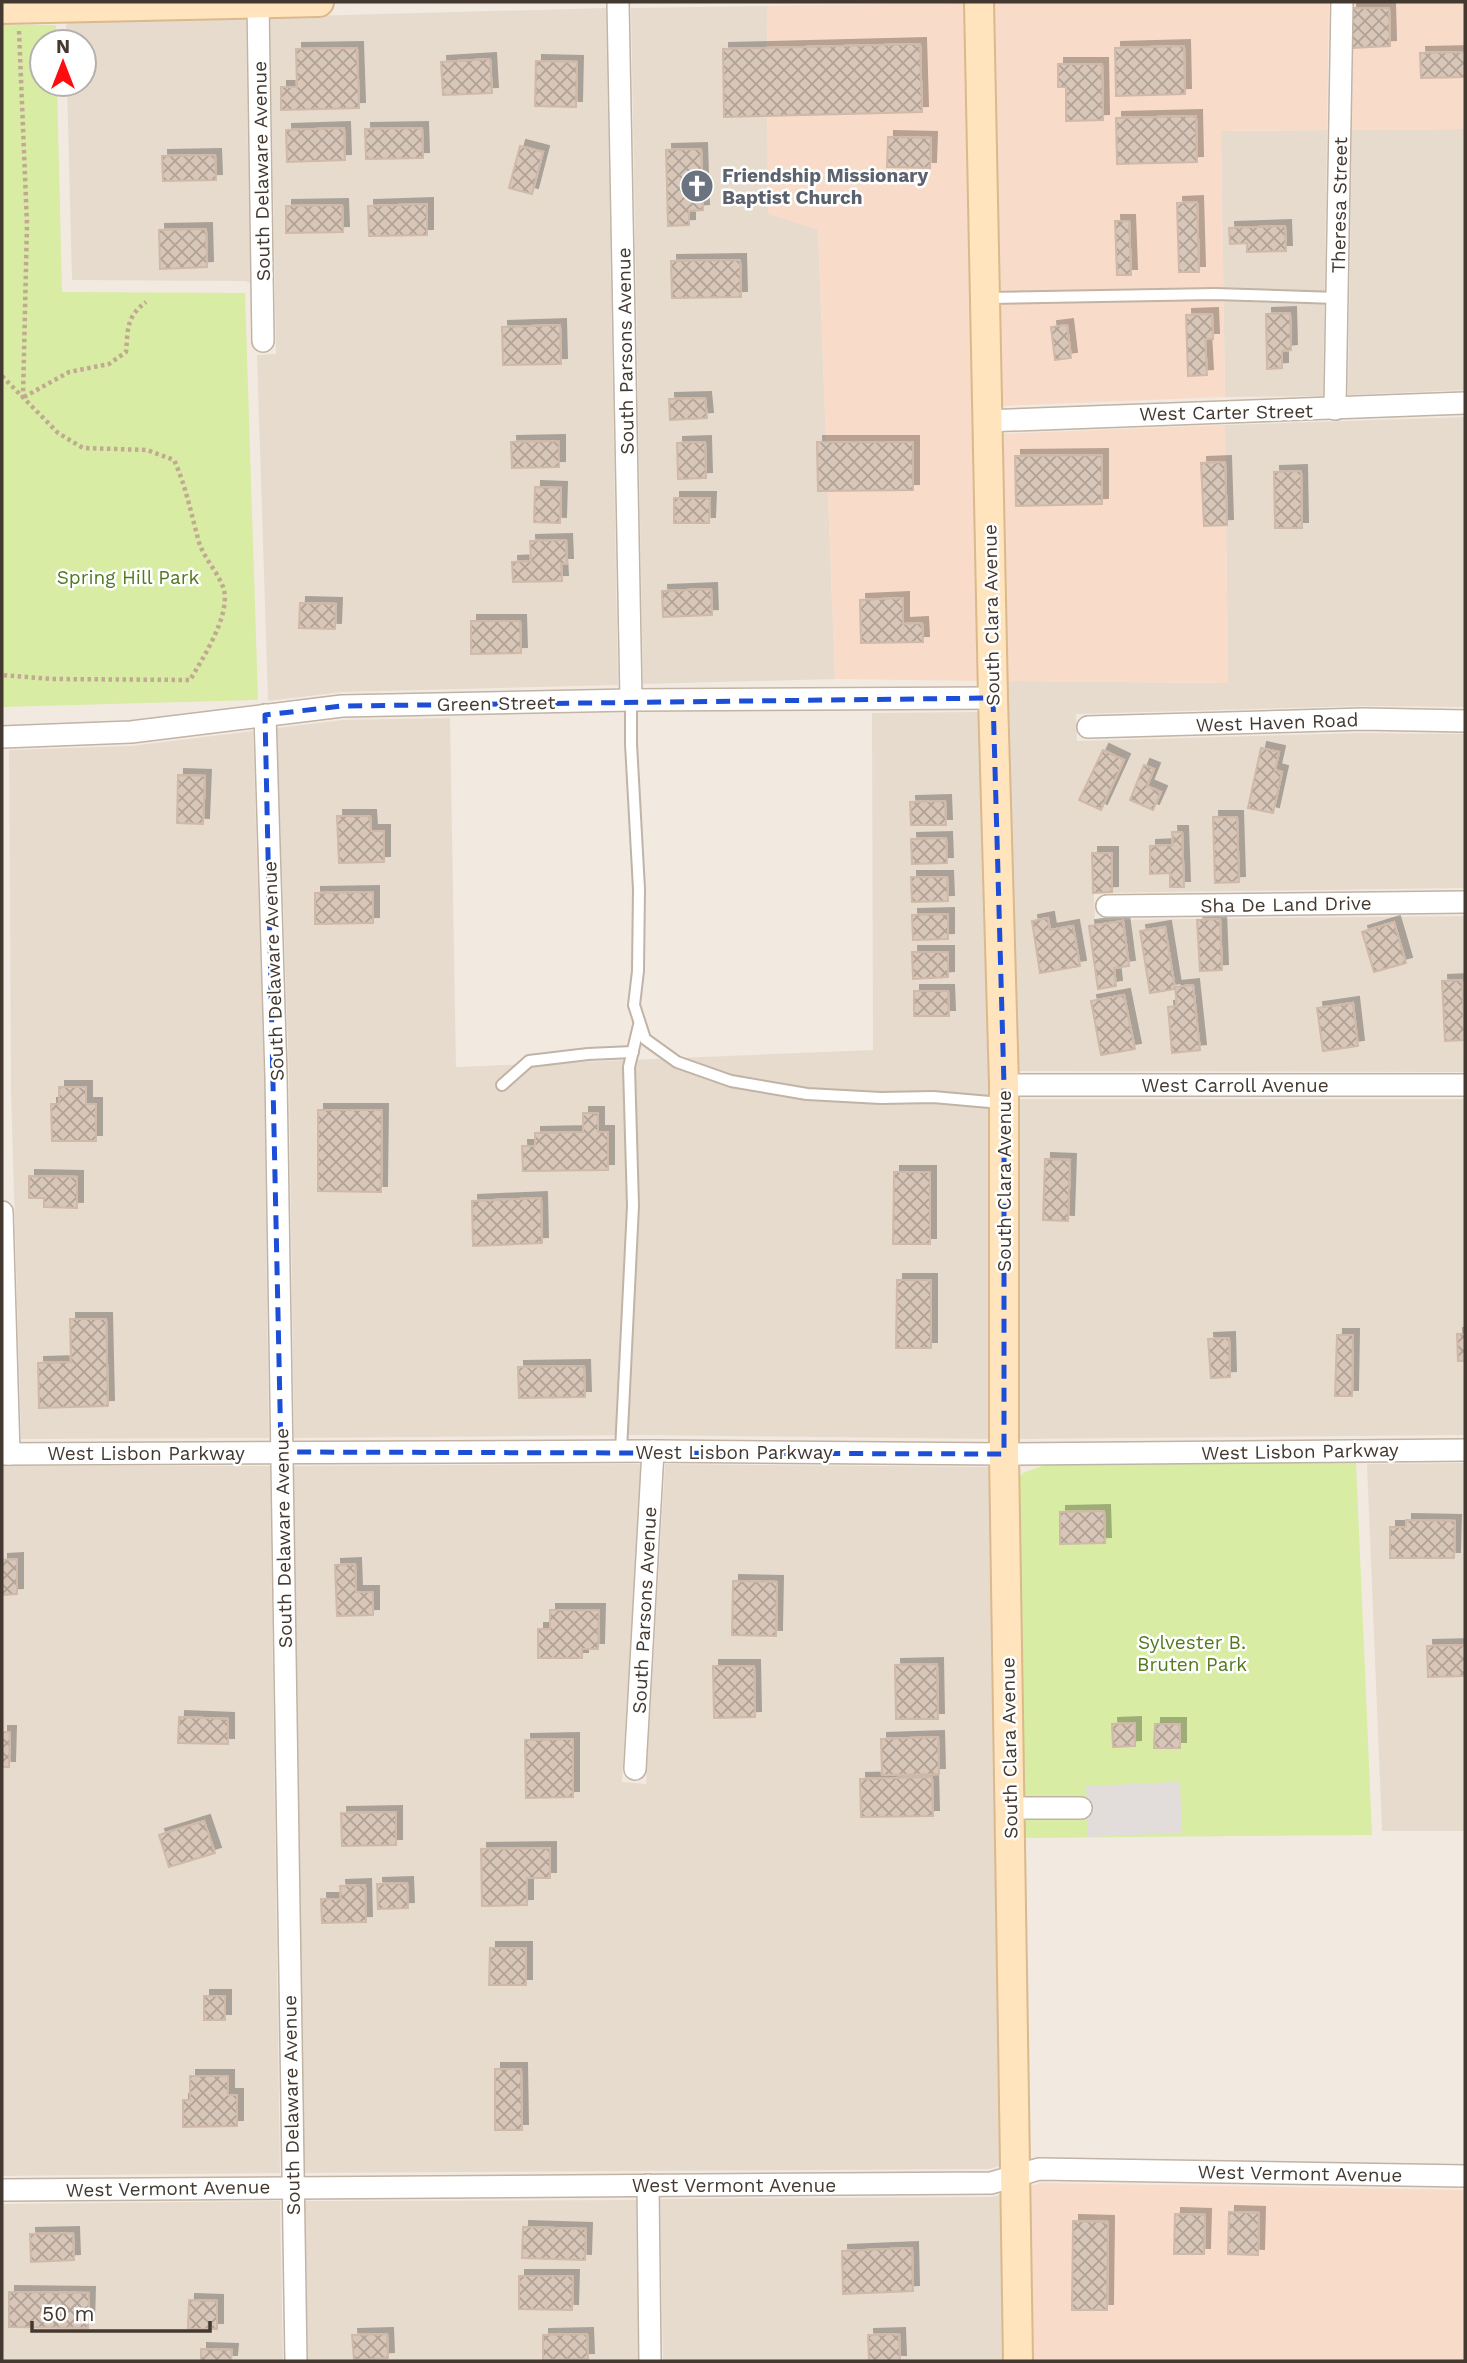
<svg xmlns="http://www.w3.org/2000/svg" width="1467" height="2363" viewBox="0 0 1467 2363" font-family="'Work Sans',sans-serif">
<style>
.residential{fill:#e7dbce}
.commercial{fill:#f8dbc8}
.green{fill:#d8eca4}
.parking{fill:#e2ddda}
.building{fill:url(#building-cross-hatch);stroke:#d0b9a8;stroke-width:2;filter:url(#shadow)}
.lines{fill:none;stroke-linecap:round;stroke-linejoin:round}
.lane-casing{stroke:#c1b3a5;stroke-width:14}
.street-casing{stroke:#c1b3a5;stroke-width:24}
.secondary-casing{stroke:#dab98d;stroke-width:32}
.path{stroke:#c1a992;stroke-width:4.5;stroke-dasharray:3.5 3.5;stroke-linecap:butt}
.lane{stroke:#fff;stroke-width:10}
.street{stroke:#fff;stroke-width:21}
.secondary{stroke:#ffe4be;stroke-width:28}
.marked{fill:none;stroke:#1d4ed8;stroke-width:5;stroke-dasharray:14 9;stroke-linejoin:round}
.labels{text-anchor:middle;stroke-width:5;stroke-linejoin:round;paint-order:stroke}
.street-label{font-size:19px;fill:#443931;stroke:#fff}
.worship-label{font-size:19px;font-weight:bold;fill:#5b616d;stroke:#fff;text-anchor:start}
.park-label{font-size:19px;fill:#517a20;stroke:#fff}
</style>
<defs>
<pattern id="building-cross-hatch" width="8" height="8" patternUnits="userSpaceOnUse" patternTransform="scale(1.75)"><rect width="8" height="8" fill="#d8c6b8"/><path d="M0 0l8 8M0 8l8-8" fill="none" stroke="#b1a296"/></pattern>
<filter id="shadow"><feDropShadow dx="6" dy="-6" stdDeviation="0" flood-color="#0004"/></filter>
</defs>
<rect width="100%" height="100%" fill="#f2eae0"/>
<g class="residential">
<path d="M 767,6 L 768,214 L 818,229 L 835,679 L 643,684 L 631,8 Z"/>
<path d="M 606,8 L 618,685 L 342,692 L 268,701 L 257,355 L 276,354 L 270,17 Z"/>
<path d="M 246,17 L 250,283 L 245,281 L 72,280 L 67,84 L 84,84 L 84,42 L 66,42 L 66,21 Z"/>
<path d="M 1465,129 L 1465,390 L 1348,395 L 1352,130 Z"/>
<path d="M 1327,130 L 1323,396 L 1225,397 L 1221,131 Z"/>
<path d="M 1465,417 L 1465,707 L 1363,706 L 1076,714 L 1077,741 L 1363,733 L 1465,734 L 1465,888 L 1094,893 L 1095,920 L 1465,916 L 1465,1072 L 1016,1071 L 1004,681 L 1228,683 L 1225,425 Z"/>
<path d="M 981,712 L 992,1085 L 993,1439 L 643,1435 L 294,1438 L 289,1075 L 277,728 L 343,720 L 450,718 L 456,1067 L 873,1050 L 872,713 Z"/>
<path d="M 253,731 L 264,1076 L 269,1438 L 21,1439 L 11,1091 L 9,750 L 131,746 Z"/>
<path d="M 1016,1099 L 1465,1099 L 1465,1435 L 1017,1439 Z"/>
<path d="M 1465,1463 L 1465,1831 L 1382,1831 L 1367,1464 Z"/>
<path d="M 641,1464 L 622,1782 L 646,1784 L 665,1464 L 993,1467 L 1003,2165 L 989,2169 L 304,2173 L 294,1466 Z"/>
<path d="M 2,1466 L 270,1466 L 280,2173 L 2,2176 Z"/>
<path d="M 1003,2194 L 1006,2361 L 663,2361 L 660,2199 L 991,2197 Z"/>
<path d="M 636,2200 L 638,2361 L 308,2361 L 305,2201 Z"/>
<path d="M 280,2201 L 283,2361 L 2,2361 L 2,2204 Z"/>
</g>
<g class="commercial">
<path d="M 1036,2 L 1329,2 L 1327,130 L 1221,131 L 1225,397 L 998,406 L 992,3 Z"/>
<path d="M 1354,2 L 1465,2 L 1465,129 L 1352,130 Z"/>
<path d="M 967,3 L 980,681 L 835,679 L 818,230 L 768,214 L 767,6 Z"/>
<path d="M 1225,425 L 1228,683 L 1004,681 L 999,434 Z"/>
<path d="M 1041,2183 L 1465,2190 L 1465,2361 L 1030,2361 L 1027,2187 Z"/>
</g>
<g class="green">
<path d="M 2,25 L 56,25 L 56,42 L 42,42 L 42,84 L 57,84 L 62,292 L 245,293 L 258,700 L 2,707 Z"/>
<path d="M 1356,1461 L 1372,1835 L 1022,1838 L 1017,1480 L 1023,1473 L 1047,1464 Z"/>
</g>
<path class="parking" d="M 1180,1782 L 1182,1833 L 1088,1837 L 1086,1786 Z"/>
<g class="building">
<path d="M 1351,8 L 1389,8 L 1390,46 L 1352,48 Z"/>
<path d="M 920,44 L 922,112 L 724,117 L 723,49 Z"/>
<path d="M 1184,46 L 1185,94 L 1116,96 L 1115,48 Z"/>
<path d="M 357,48 L 359,108 L 281,110 L 281,87 L 297,87 L 296,49 Z"/>
<path d="M 1465,52 L 1465,77 L 1421,78 L 1420,53 Z"/>
<path d="M 490,59 L 492,93 L 443,95 L 441,62 Z"/>
<path d="M 536,61 L 577,62 L 576,107 L 535,106 Z"/>
<path d="M 1058,64 L 1102,64 L 1103,120 L 1066,121 L 1066,87 L 1058,87 Z"/>
<path d="M 1196,116 L 1197,162 L 1117,164 L 1116,118 Z"/>
<path d="M 344,128 L 345,160 L 287,162 L 286,130 Z"/>
<path d="M 422,128 L 423,158 L 366,159 L 365,129 Z"/>
<path d="M 888,137 L 931,138 L 930,168 L 887,167 Z"/>
<path d="M 520,146 L 543,152 L 532,194 L 509,188 Z"/>
<path d="M 701,149 L 703,210 L 689,211 L 689,225 L 668,226 L 666,150 Z"/>
<path d="M 215,155 L 216,180 L 163,181 L 162,156 Z"/>
<path d="M 1197,202 L 1199,272 L 1179,272 L 1177,203 Z"/>
<path d="M 427,204 L 427,235 L 369,236 L 368,206 Z"/>
<path d="M 342,205 L 343,232 L 286,233 L 286,206 Z"/>
<path d="M 1115,221 L 1129,221 L 1131,275 L 1117,275 Z"/>
<path d="M 1285,226 L 1286,251 L 1247,252 L 1247,243 L 1230,244 L 1229,228 Z"/>
<path d="M 206,229 L 207,267 L 160,269 L 159,230 Z"/>
<path d="M 740,260 L 741,297 L 672,298 L 671,261 Z"/>
<path d="M 1290,313 L 1291,350 L 1282,351 L 1282,368 L 1267,369 L 1266,314 Z"/>
<path d="M 1212,314 L 1213,339 L 1205,339 L 1207,375 L 1188,376 L 1186,315 Z"/>
<path d="M 560,325 L 561,364 L 503,365 L 502,327 Z"/>
<path d="M 1067,325 L 1071,358 L 1055,360 L 1051,327 Z"/>
<path d="M 705,398 L 707,418 L 670,420 L 669,399 Z"/>
<path d="M 559,441 L 559,467 L 512,468 L 511,442 Z"/>
<path d="M 705,442 L 706,478 L 678,479 L 677,443 Z"/>
<path d="M 817,442 L 913,442 L 913,490 L 818,491 Z"/>
<path d="M 1102,455 L 1102,504 L 1016,506 L 1015,456 Z"/>
<path d="M 1225,462 L 1227,525 L 1204,526 L 1201,463 Z"/>
<path d="M 1301,471 L 1302,528 L 1275,528 L 1274,472 Z"/>
<path d="M 535,487 L 561,488 L 560,523 L 534,522 Z"/>
<path d="M 674,498 L 710,498 L 709,523 L 674,523 Z"/>
<path d="M 566,540 L 567,564 L 561,564 L 562,581 L 513,582 L 512,562 L 531,561 L 530,541 Z"/>
<path d="M 711,589 L 712,615 L 663,617 L 662,591 Z"/>
<path d="M 903,598 L 903,624 L 922,623 L 923,642 L 861,643 L 860,600 Z"/>
<path d="M 300,603 L 336,604 L 335,629 L 299,628 Z"/>
<path d="M 471,621 L 520,621 L 521,653 L 471,654 Z"/>
<path d="M 1261,748 L 1279,752 L 1275,770 L 1282,772 L 1273,813 L 1248,808 Z"/>
<path d="M 1103,750 L 1124,760 L 1101,810 L 1079,800 Z"/>
<path d="M 1144,765 L 1154,769 L 1147,786 L 1161,792 L 1153,810 L 1130,800 Z"/>
<path d="M 178,775 L 205,776 L 203,824 L 177,823 Z"/>
<path d="M 945,801 L 946,825 L 911,825 L 910,802 Z"/>
<path d="M 337,816 L 370,816 L 371,831 L 384,831 L 384,862 L 339,863 Z"/>
<path d="M 1213,817 L 1237,817 L 1239,882 L 1215,883 Z"/>
<path d="M 1172,832 L 1182,832 L 1184,887 L 1170,887 L 1170,873 L 1150,874 L 1150,846 L 1173,845 Z"/>
<path d="M 946,838 L 947,863 L 912,864 L 911,839 Z"/>
<path d="M 1092,853 L 1112,853 L 1112,892 L 1093,893 Z"/>
<path d="M 911,877 L 947,877 L 948,901 L 912,902 Z"/>
<path d="M 373,892 L 373,923 L 315,924 L 315,893 Z"/>
<path d="M 948,914 L 948,939 L 913,940 L 912,915 Z"/>
<path d="M 1048,918 L 1050,930 L 1073,926 L 1080,966 L 1040,973 L 1032,921 Z"/>
<path d="M 1220,919 L 1222,970 L 1200,971 L 1197,920 Z"/>
<path d="M 1123,921 L 1129,966 L 1114,968 L 1116,986 L 1098,989 L 1089,926 Z"/>
<path d="M 1394,922 L 1406,963 L 1374,972 L 1362,932 Z"/>
<path d="M 1165,927 L 1175,989 L 1150,993 L 1140,931 Z"/>
<path d="M 912,952 L 948,952 L 948,977 L 913,979 Z"/>
<path d="M 1462,980 L 1465,1040 L 1445,1041 L 1442,981 Z"/>
<path d="M 1193,985 L 1200,1050 L 1172,1053 L 1168,1007 L 1177,1006 L 1175,987 Z"/>
<path d="M 914,991 L 948,991 L 949,1016 L 914,1016 Z"/>
<path d="M 1124,995 L 1135,1049 L 1101,1055 L 1091,1001 Z"/>
<path d="M 1353,1003 L 1358,1046 L 1323,1051 L 1317,1008 Z"/>
<path d="M 59,1087 L 86,1087 L 86,1104 L 96,1104 L 96,1141 L 52,1141 L 51,1104 L 59,1104 Z"/>
<path d="M 318,1110 L 382,1110 L 381,1192 L 318,1191 Z"/>
<path d="M 583,1113 L 598,1113 L 598,1132 L 608,1132 L 608,1170 L 523,1171 L 522,1146 L 535,1146 L 535,1133 L 583,1132 Z"/>
<path d="M 1045,1159 L 1070,1160 L 1068,1221 L 1043,1220 Z"/>
<path d="M 894,1172 L 930,1172 L 930,1244 L 893,1244 Z"/>
<path d="M 29,1176 L 77,1177 L 77,1208 L 44,1207 L 44,1198 L 29,1198 Z"/>
<path d="M 541,1198 L 542,1243 L 473,1246 L 472,1201 Z"/>
<path d="M 897,1280 L 931,1280 L 931,1348 L 896,1348 Z"/>
<path d="M 70,1319 L 106,1319 L 108,1406 L 39,1408 L 38,1363 L 71,1362 Z"/>
<path d="M 1457,1334 L 1465,1334 L 1465,1361 L 1458,1361 Z"/>
<path d="M 1337,1335 L 1353,1335 L 1352,1396 L 1335,1396 Z"/>
<path d="M 1229,1338 L 1230,1377 L 1211,1378 L 1208,1339 Z"/>
<path d="M 584,1366 L 585,1397 L 519,1398 L 518,1367 Z"/>
<path d="M 1104,1511 L 1105,1543 L 1060,1544 L 1060,1512 Z"/>
<path d="M 1406,1520 L 1455,1521 L 1454,1558 L 1390,1558 L 1390,1527 L 1406,1527 Z"/>
<path d="M 17,1559 L 17,1594 L 2,1595 L 2,1560 Z"/>
<path d="M 355,1564 L 356,1592 L 373,1592 L 373,1615 L 337,1616 L 335,1565 Z"/>
<path d="M 733,1581 L 777,1582 L 776,1636 L 732,1635 Z"/>
<path d="M 550,1610 L 599,1610 L 598,1649 L 582,1649 L 582,1658 L 538,1658 L 538,1629 L 550,1629 Z"/>
<path d="M 1465,1645 L 1465,1676 L 1428,1677 L 1427,1646 Z"/>
<path d="M 937,1664 L 938,1719 L 896,1719 L 895,1665 Z"/>
<path d="M 713,1666 L 754,1666 L 755,1717 L 714,1718 Z"/>
<path d="M 179,1717 L 228,1719 L 228,1744 L 178,1743 Z"/>
<path d="M 1135,1723 L 1135,1746 L 1113,1747 L 1112,1724 Z"/>
<path d="M 1155,1724 L 1180,1724 L 1180,1748 L 1154,1748 Z"/>
<path d="M 2,1732 L 10,1732 L 9,1767 L 2,1767 Z"/>
<path d="M 938,1737 L 939,1774 L 882,1775 L 881,1739 Z"/>
<path d="M 573,1739 L 573,1797 L 526,1798 L 525,1740 Z"/>
<path d="M 932,1777 L 933,1816 L 861,1817 L 860,1779 Z"/>
<path d="M 396,1812 L 396,1845 L 342,1846 L 341,1813 Z"/>
<path d="M 204,1821 L 215,1853 L 169,1867 L 159,1835 Z"/>
<path d="M 550,1848 L 550,1878 L 527,1878 L 527,1905 L 482,1906 L 481,1849 Z"/>
<path d="M 407,1883 L 408,1908 L 378,1909 L 377,1884 Z"/>
<path d="M 365,1885 L 366,1922 L 322,1923 L 321,1899 L 341,1899 L 340,1886 Z"/>
<path d="M 490,1948 L 526,1948 L 526,1985 L 489,1985 Z"/>
<rect x="204" y="1996" width="21" height="24"/>
<path d="M 495,2069 L 521,2069 L 522,2130 L 495,2130 Z"/>
<path d="M 190,2076 L 228,2076 L 228,2095 L 237,2095 L 237,2126 L 183,2127 L 183,2100 L 190,2100 Z"/>
<path d="M 1229,2212 L 1259,2213 L 1258,2255 L 1228,2254 Z"/>
<path d="M 1175,2214 L 1205,2215 L 1204,2254 L 1174,2254 Z"/>
<path d="M 1073,2221 L 1108,2222 L 1107,2310 L 1072,2310 Z"/>
<path d="M 523,2227 L 586,2229 L 585,2260 L 522,2258 Z"/>
<path d="M 73,2233 L 74,2260 L 31,2262 L 30,2234 Z"/>
<path d="M 912,2248 L 913,2291 L 843,2294 L 842,2251 Z"/>
<path d="M 519,2276 L 573,2276 L 572,2310 L 519,2309 Z"/>
<path d="M 9,2292 L 89,2293 L 88,2328 L 9,2327 Z"/>
<path d="M 189,2300 L 217,2301 L 217,2329 L 188,2329 Z"/>
<path d="M 387,2334 L 388,2358 L 354,2360 L 352,2335 Z"/>
<path d="M 587,2334 L 588,2359 L 543,2360 L 543,2335 Z"/>
<path d="M 899,2334 L 900,2361 L 869,2361 L 868,2335 Z"/>
<path d="M 201,2349 L 232,2350 L 231,2361 L 201,2361 Z"/>
</g>
<g class="lines">
<defs>
<g id="lane">
<path d="M 986,298 L 1215,294 L 1337,298"/>
<path d="M 631,700 L 631,744 L 639,889 L 638,971 L 634,1005 L 645,1039 L 677,1062 L 731,1081 L 807,1094 L 881,1098 L 933,1097 L 1001,1103"/>
<path d="M 502,1085 L 529,1061 L 588,1054 L 633,1052"/>
<path d="M 621,1451 L 633,1206 L 629,1067 L 639,1025"/>
</g>
<g id="street">
<path d="M 258,2 L 263,341"/>
<path d="M 618,2 L 631,700"/>
<path d="M 1335,409 L 1342,2"/>
<path d="M 986,421 L 1465,403"/>
<path d="M 265,715 L 276,1076 L 296,2361"/>
<path d="M 1088,727 L 1363,719 L 1465,721"/>
<path d="M 2,737 L 131,732 L 342,706 L 631,700 L 993,698"/>
<path d="M 1107,906 L 1465,902"/>
<path d="M 1004,1085 L 1465,1085"/>
<path d="M 2,1212 L 9,1454"/>
<path d="M 2,1454 L 653,1451 L 1004,1454 L 1465,1450"/>
<path d="M 635,1769 L 653,1451"/>
<path d="M 1010,1808 L 1081,1808"/>
<path d="M 648,2185 L 650,2361"/>
<path d="M 2,2190 L 991,2183 L 1039,2169 L 1465,2176"/>
</g>
<g id="secondary">
<path d="M 979,2 L 993,698 L 1004,1085 L 1004,1454 L 1018,2361"/>
<path d="M 2,9 L 319,2"/>
</g>
</defs>
<use href="#lane" class="lane-casing"/>
<use href="#street" class="street-casing"/>
<use href="#secondary" class="secondary-casing"/>
<g class="path">
<path d="M 19,31 L 27,224 L 23,397"/>
<path d="M 2,376 L 58,433 L 83,448 L 147,450 L 174,460 C 186,486 191,514 199,542 C 204,559 219,573 224,590 C 230,616 203,658 190,680 L 51,679 L 2,675"/>
<path d="M 24,397 L 69,372 L 109,364 L 126,352 C 128,329 126,317 146,302"/>
</g>
<use href="#lane" class="lane"/>
<use href="#street" class="street"/>
<use href="#secondary" class="secondary"/>
</g>
<path class="marked" d="M 993,698 L 1004,1085 L 1004,1454 L 281,1452 L 265,715 L 342,706 Z"/>
<defs>
<symbol id="church-disc" viewBox="-11 -11 22 22"><circle r="9.5" fill="#6b7280" stroke="#fff"/><path d="M-1.2-6h2.4v3.5h3.3v2.4h-3.3V6h-2.4V-.1h-3.3v-2.4h3.3Z" fill="#fff"/></symbol>
</defs>
<g fill-rule="evenodd">
<use href="#church-disc" x="678" y="167" width="38" height="38"/>
</g>
<g class="labels">
<g class="street-label">
<text transform="translate(261 171) rotate(-91)" y="7">South Delaware Avenue</text>
<text transform="translate(1339 205) rotate(-89)" y="7">Theresa Street</text>
<text transform="translate(625 351) rotate(-91)" y="7">South Parsons Avenue</text>
<text transform="translate(1226 412) rotate(-1)" y="7">West Carter Street</text>
<text transform="translate(991 615) rotate(-91)" y="7">South Clara Avenue</text>
<text transform="translate(496 703) rotate(-1)" y="7">Green Street</text>
<text transform="translate(1277 722) rotate(-2)" y="7">West Haven Road</text>
<text transform="translate(1286 904) rotate(-1)" y="7">Sha De Land Drive</text>
<text transform="translate(273 971) rotate(-92)" y="7">South Delaware Avenue</text>
<text x="1235" y="1092">West Carroll Avenue</text>
<text transform="translate(1004 1181) rotate(-90)" y="7">South Clara Avenue</text>
<text transform="translate(1300 1451) rotate(-1)" y="7">West Lisbon Parkway</text>
<text x="734" y="1459">West Lisbon Parkway</text>
<text x="146" y="1460">West Lisbon Parkway</text>
<text transform="translate(283 1538) rotate(-91)" y="7">South Delaware Avenue</text>
<text transform="translate(644 1610) rotate(-87)" y="7">South Parsons Avenue</text>
<text transform="translate(1009 1748) rotate(-91)" y="7">South Clara Avenue</text>
<text transform="translate(291 2105) rotate(-91)" y="7">South Delaware Avenue</text>
<text transform="translate(1300 2173) rotate(1)" y="7">West Vermont Avenue</text>
<text x="734" y="2192">West Vermont Avenue</text>
<text transform="translate(168 2188) rotate(-1)" y="7">West Vermont Avenue</text>
</g>
<g class="worship-label">
<text x="722" y="182">Friendship Missionary<tspan x="722" dy="22">Baptist Church</tspan></text>
</g>
<g class="park-label">
<text x="128" y="584">Spring Hill Park</text>
<text x="1192" y="1649">Sylvester B.<tspan x="1192" dy="22">Bruten Park</tspan></text>
</g>
</g>
<rect width="1467" height="2363" fill="none" stroke="#443931" stroke-width="7"/>
<g transform="translate(63 63)"><circle r="33" fill="#ffffff" stroke="#b4b0ad" stroke-width="2"/>
<path d="M0-5L12 26L0 18L-12 26Z" fill="#ff0b10"/>
<text y="-10" font-size="19" font-weight="bold" text-anchor="middle" fill="#443931">N</text>
</g>
<path d="M32 2321v10h178v-10" fill="none" stroke="#443931" stroke-width="3.5"/>
<text x="42" y="2321" font-size="21" fill="#443931" stroke="#ffffff" stroke-width="5" paint-order="stroke">50 m</text>
</svg>
